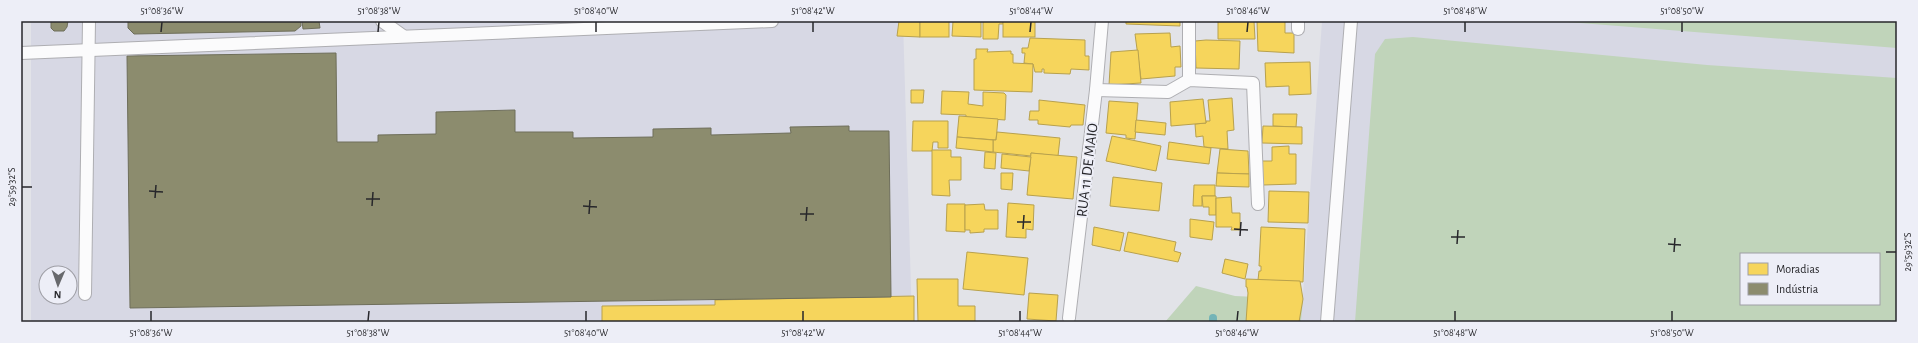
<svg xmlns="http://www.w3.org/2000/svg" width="1918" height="343" viewBox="0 0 1918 343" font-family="'Alegreya Sans',sans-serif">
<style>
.built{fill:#d7d8e4;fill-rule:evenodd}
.green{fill:#c0d4ba;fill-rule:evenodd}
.homes{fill:#f6d55c;stroke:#b8a14d}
.industry{fill:#8c8c6e;stroke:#6e6e5a}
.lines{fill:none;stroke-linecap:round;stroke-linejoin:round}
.stream{stroke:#73b4b7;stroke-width:8}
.lane-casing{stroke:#aeaeb2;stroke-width:14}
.lane{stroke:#fbfbfc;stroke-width:12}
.ticks{fill:none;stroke:#27272b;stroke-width:1.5}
.labels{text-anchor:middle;stroke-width:4;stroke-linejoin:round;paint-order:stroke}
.street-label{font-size:15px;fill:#27272b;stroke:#edeef7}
.neatline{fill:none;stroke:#27272b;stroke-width:1.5}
.ticks-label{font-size:10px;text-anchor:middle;fill:#27272b}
</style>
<rect width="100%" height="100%" fill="#e2e3e8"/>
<g class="built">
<path d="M 31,21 L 903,21 L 912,322 L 31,322 ZM 46,273 L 70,273 L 70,297 L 46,297 Z"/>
<path d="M 1322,21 L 1897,21 L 1897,322 L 1301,322 ZM 1741,254 L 1879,254 L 1879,304 L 1741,304 Z"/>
</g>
<g class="green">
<path d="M 1555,21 L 1897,21 L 1897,48 Z"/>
<path d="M 1413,37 L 1707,65 L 1897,78 L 1897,322 L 1355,322 L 1375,54 L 1385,39 ZM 1741,254 L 1879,254 L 1879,304 L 1741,304 Z"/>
<path d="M 1196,286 L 1235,296 L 1303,299 L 1301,322 L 1165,322 Z"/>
</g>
<g class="homes">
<path d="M 899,21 L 920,21 L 920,37 L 897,36 Z"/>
<rect x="920" y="21" width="29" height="16"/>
<path d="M 953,21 L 981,21 L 981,37 L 952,36 Z"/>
<path d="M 983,21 L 1003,21 L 1003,24 L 999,24 L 998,39 L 983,39 Z"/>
<rect x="1003" y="21" width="32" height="16"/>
<path d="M 1126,21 L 1180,21 L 1180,26 L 1126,24 Z"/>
<path d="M 1218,21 L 1254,21 L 1255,39 L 1218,39 Z"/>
<path d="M 1257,21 L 1285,21 L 1285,33 L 1294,33 L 1294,53 L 1258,51 Z"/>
<path d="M 1170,33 L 1171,47 L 1180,46 L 1181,67 L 1175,67 L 1175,76 L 1141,79 L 1135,34 Z"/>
<path d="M 1030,38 L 1085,40 L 1085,56 L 1089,56 L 1089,70 L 1071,69 L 1070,74 L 1044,73 L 1044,69 L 1042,69 L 1042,72 L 1035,72 L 1033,64 L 1024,63 L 1025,53 L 1022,53 L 1022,48 L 1028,48 Z"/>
<path d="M 1206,40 L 1240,41 L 1239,69 L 1196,68 L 1195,41 Z"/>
<path d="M 976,49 L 988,49 L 987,52 L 1011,51 L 1011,54 L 1013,54 L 1013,63 L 1033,64 L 1032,92 L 974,90 L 974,59 L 976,59 Z"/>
<path d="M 1138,50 L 1141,83 L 1109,85 L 1111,52 Z"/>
<path d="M 1310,62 L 1311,94 L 1289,95 L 1289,86 L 1266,87 L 1265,63 Z"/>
<path d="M 911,90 L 924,90 L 923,103 L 911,103 Z"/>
<path d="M 942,91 L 969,92 L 968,104 L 983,106 L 983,92 L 1004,93 L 1006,95 L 1005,120 L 966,117 L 966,115 L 941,114 Z"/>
<path d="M 1232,98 L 1234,130 L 1227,131 L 1228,149 L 1204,147 L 1203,136 L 1196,137 L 1195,124 L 1206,123 L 1206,121 L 1210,121 L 1208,100 Z"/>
<path d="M 1203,99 L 1206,123 L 1171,126 L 1170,102 Z"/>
<path d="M 1039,100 L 1085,105 L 1083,125 L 1071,125 L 1070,127 L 1038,124 L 1038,120 L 1029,120 L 1030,111 L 1039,111 Z"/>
<path d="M 1109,101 L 1138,103 L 1135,139 L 1126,138 L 1126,135 L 1106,133 Z"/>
<path d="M 1273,114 L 1297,114 L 1296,127 L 1273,126 Z"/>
<path d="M 959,116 L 998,119 L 996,140 L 957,137 Z"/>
<path d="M 1136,120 L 1166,123 L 1165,135 L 1135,132 Z"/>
<path d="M 913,121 L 948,121 L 948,148 L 938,148 L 938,142 L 933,142 L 932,151 L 912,151 Z"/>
<path d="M 1263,126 L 1302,127 L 1302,144 L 1262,143 Z"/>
<path d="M 997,132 L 1060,138 L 1058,156 L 1031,153 L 1031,156 L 993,152 L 993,140 L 996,140 Z"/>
<path d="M 1112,136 L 1161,146 L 1156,171 L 1106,161 Z"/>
<path d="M 957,137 L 993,140 L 993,152 L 956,148 Z"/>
<path d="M 1169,142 L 1211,148 L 1209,164 L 1167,159 Z"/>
<path d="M 1289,146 L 1289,154 L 1296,154 L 1296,184 L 1263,185 L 1262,161 L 1272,161 L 1272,147 Z"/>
<path d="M 1220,149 L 1248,151 L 1249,174 L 1217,173 Z"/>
<path d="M 932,150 L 951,150 L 951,157 L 961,157 L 961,180 L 949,180 L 950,196 L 932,195 Z"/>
<path d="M 985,152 L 996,153 L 995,169 L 984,168 Z"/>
<path d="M 1031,153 L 1077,157 L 1073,199 L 1027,195 Z"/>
<path d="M 1002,154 L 1031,157 L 1029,171 L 1001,168 Z"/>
<path d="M 1001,173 L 1013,173 L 1012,190 L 1001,189 Z"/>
<path d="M 1217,173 L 1249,174 L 1249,187 L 1216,186 Z"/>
<path d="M 1113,177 L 1162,183 L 1159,211 L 1110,206 Z"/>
<path d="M 1194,185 L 1215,185 L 1215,196 L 1202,196 L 1202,206 L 1193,206 Z"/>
<path d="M 1269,191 L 1309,192 L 1308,223 L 1268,222 Z"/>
<path d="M 1202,196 L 1216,196 L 1216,215 L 1209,215 L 1209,207 L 1203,207 Z"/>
<path d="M 1231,197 L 1232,213 L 1240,213 L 1240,230 L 1231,230 L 1232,227 L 1216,227 L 1216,198 Z"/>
<path d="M 1008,203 L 1034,205 L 1033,230 L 1026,229 L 1026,238 L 1006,237 Z"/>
<path d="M 947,204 L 965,204 L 965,232 L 946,231 Z"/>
<path d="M 984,204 L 985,210 L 998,210 L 998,229 L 984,229 L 984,232 L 970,233 L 970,230 L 965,230 L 965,205 Z"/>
<path d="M 1190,219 L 1214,222 L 1212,240 L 1190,237 Z"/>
<path d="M 1094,227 L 1124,233 L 1120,251 L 1092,245 Z"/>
<path d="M 1261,227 L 1305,229 L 1303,282 L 1258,280 L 1259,271 L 1261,271 L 1261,266 L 1259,266 Z"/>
<path d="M 1128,232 L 1176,242 L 1174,251 L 1181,253 L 1178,262 L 1124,251 Z"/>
<path d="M 967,252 L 1028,258 L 1024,295 L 963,289 Z"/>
<path d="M 1225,259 L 1248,264 L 1245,279 L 1222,273 Z"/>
<path d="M 917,279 L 958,279 L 958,306 L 975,306 L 975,322 L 918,322 Z"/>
<path d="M 1246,279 L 1300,281 L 1303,299 L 1299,322 L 1246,322 L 1248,293 L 1247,287 L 1246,287 Z"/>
<path d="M 1029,293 L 1058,295 L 1056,321 L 1027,319 Z"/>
<path d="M 914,296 L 914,322 L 602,322 L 602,306 L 715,305 L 715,300 Z"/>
</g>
<g class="industry">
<path d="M 51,21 L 68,21 L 67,27 L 64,31 L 54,31 L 51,28 Z"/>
<path d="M 128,21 L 301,21 L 301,26 L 295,31 L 134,34 L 128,28 Z"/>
<path d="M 302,21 L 319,21 L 320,28 L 303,29 Z"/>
<path d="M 336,53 L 337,142 L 378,142 L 378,135 L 436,134 L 436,112 L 515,110 L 515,132 L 573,132 L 573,138 L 653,137 L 653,129 L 711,128 L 711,135 L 791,133 L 790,127 L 849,126 L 849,131 L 889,131 L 891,297 L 130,308 L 127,56 Z"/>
</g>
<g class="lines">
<path class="stream" d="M 1213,322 L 1213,318"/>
<defs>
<g id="lane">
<path d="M 382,21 L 403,36"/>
<path d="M 1298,21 L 1298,29"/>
<path d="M 21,53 L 772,21"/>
<path d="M 1189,80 L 1189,21"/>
<path d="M 1096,90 L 1168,92 L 1189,80 L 1253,83 L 1258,204"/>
<path d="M 85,294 L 89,21"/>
<path d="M 1069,318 L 1096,90 L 1102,21"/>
<path d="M 1327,322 L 1351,21"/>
</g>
</defs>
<use href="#lane" class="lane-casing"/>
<use href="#lane" class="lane"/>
</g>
<path class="ticks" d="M 161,32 L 162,22M 378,32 L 379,22M 596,32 L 596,22M 813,32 L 813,22M 1030,32 L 1031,22M 1247,32 L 1248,22M 1465,32 L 1465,22M 1682,32 L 1682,22M 22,187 L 32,187M 149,191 L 163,192M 155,198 L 156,185M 366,199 L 380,199M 372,206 L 373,192M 583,206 L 597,207M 589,214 L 590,200M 800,214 L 814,214M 806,221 L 807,207M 1017,222 L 1031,222M 1023,229 L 1024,215M 1234,229 L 1248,230M 1240,236 L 1241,222M 1451,237 L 1465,237M 1457,244 L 1458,230M 1668,244 L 1681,245M 1674,252 L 1675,238M 1886,252 L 1896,252M 151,321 L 151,311M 368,321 L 369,311M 586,321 L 586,311M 803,321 L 803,311M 1020,321 L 1020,311M 1237,321 L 1238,311M 1455,321 L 1455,311M 1672,321 L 1672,311"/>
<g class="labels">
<g class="street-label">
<text transform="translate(1087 170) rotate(-83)" y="5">RUA 11 DE MAIO</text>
</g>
</g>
<rect width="1918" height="343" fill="none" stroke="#edeef7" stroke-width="44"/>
<rect x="1740" y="253" width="140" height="52" fill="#edeef7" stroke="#9e9ea5"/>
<rect x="1748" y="263" width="20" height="12" fill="#f6d55c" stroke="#9e9ea5"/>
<text x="1776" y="273" font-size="12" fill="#27272b">Moradias</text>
<rect x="1748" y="283" width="20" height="12" fill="#8c8c6e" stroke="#9e9ea5"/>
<text x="1776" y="293" font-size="12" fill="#27272b">Indústria</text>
<g transform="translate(58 285) rotate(182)"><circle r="19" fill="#edeef7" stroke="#9e9ea5"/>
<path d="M0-3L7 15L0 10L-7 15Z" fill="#68696d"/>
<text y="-6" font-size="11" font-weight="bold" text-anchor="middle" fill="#27272b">N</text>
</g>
<rect x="22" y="22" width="1874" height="299" class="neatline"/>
<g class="ticks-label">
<text x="162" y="14">51°08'36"W</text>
<text x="379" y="14">51°08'38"W</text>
<text x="596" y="14">51°08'40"W</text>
<text x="813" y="14">51°08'42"W</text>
<text x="1031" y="14">51°08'44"W</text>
<text x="1248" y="14">51°08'46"W</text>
<text x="1465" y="14">51°08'48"W</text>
<text x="1682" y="14">51°08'50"W</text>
<text transform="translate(11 187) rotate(-90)" y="4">29°59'32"S</text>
<text transform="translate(1907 252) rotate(-90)" y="4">29°59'32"S</text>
<text x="151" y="336">51°08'36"W</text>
<text x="368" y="336">51°08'38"W</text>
<text x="586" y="336">51°08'40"W</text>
<text x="803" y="336">51°08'42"W</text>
<text x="1020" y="336">51°08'44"W</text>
<text x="1237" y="336">51°08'46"W</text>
<text x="1455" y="336">51°08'48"W</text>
<text x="1672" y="336">51°08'50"W</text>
</g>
</svg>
